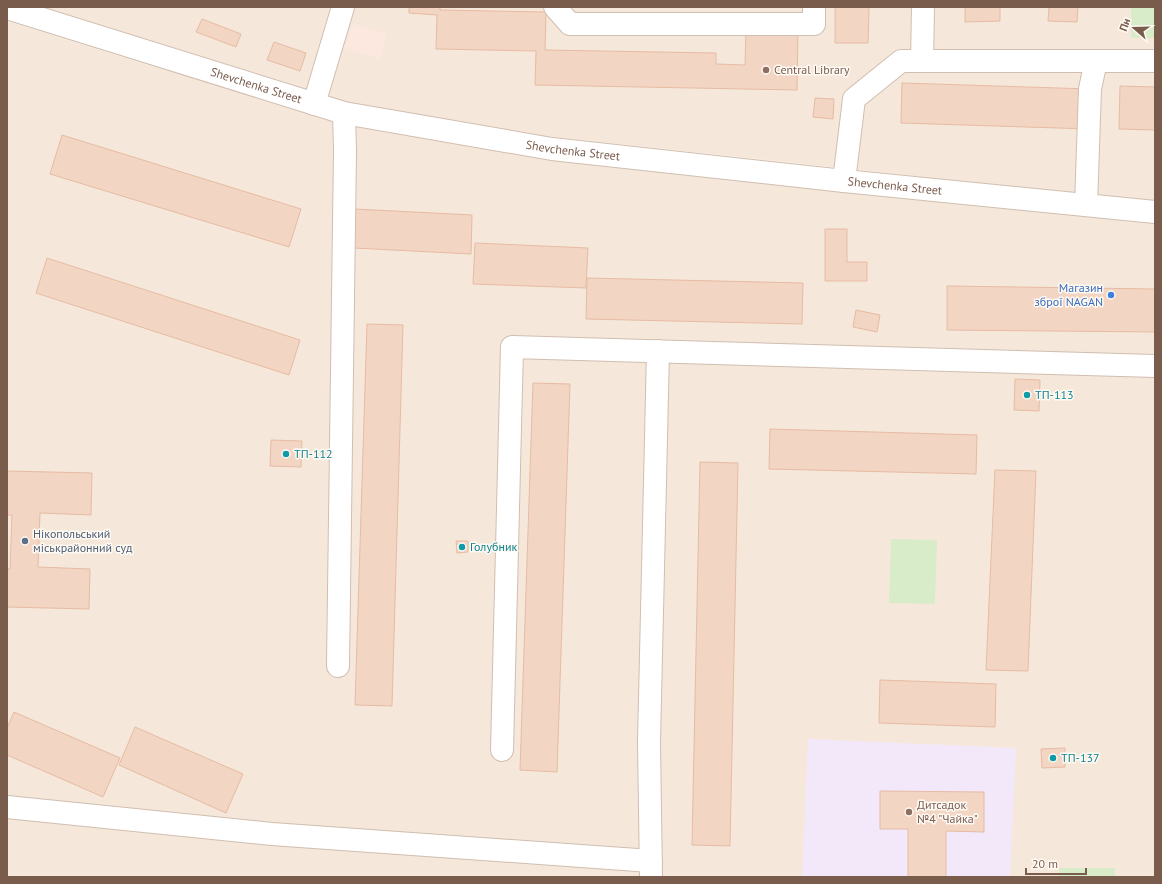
<svg xmlns="http://www.w3.org/2000/svg" width="1162" height="884" viewBox="0 0 1162 884" font-family="'PT Sans',sans-serif">
<style>
.residential{fill:#f5e8da}
.commercial{fill:#fde8e0}
.education{fill:#f3e8fa}
.green{fill:#d8ecc9}
.building{fill:#f3d5c3;stroke:#e6bba3}
.lines{fill:none;stroke-linecap:round;stroke-linejoin:round}
.minor-casing{stroke:#d1beb0;stroke-width:24}
.minor{stroke:#fff;stroke-width:22}
.education-dot{fill:#8d6e63;stroke:#fffaf3;stroke-width:1.5}
.shop-dot{fill:#3f7fe0;stroke:#fffaf3;stroke-width:1.5}
.culture-dot{fill:#0f9aa8;stroke:#fffaf3;stroke-width:1.5}
.service-dot{fill:#5c6f8a;stroke:#fffaf3;stroke-width:1.5}
.labels{text-anchor:middle;stroke-width:3;stroke-linejoin:round;paint-order:stroke}
.education-label{font-size:12px;fill:#785e54;stroke:#fffaf3;text-anchor:start}
.street-label{font-size:12px;fill:#7a5c4d;stroke:#fffaf3}
.shop-label{font-size:12px;fill:#366cbe;stroke:#fffaf3;text-anchor:end}
.culture-label{font-size:12px;fill:#0d838f;stroke:#fffaf3;text-anchor:start}
.service-label{font-size:12px;fill:#4e5e75;stroke:#fffaf3;text-anchor:start}
</style>
<rect width="100%" height="100%" fill="#fdf6ec"/>
<g class="residential">
<path d="M 42,7 L 1155,7 L 1155,202 L 470,128 L 345,104 Z"/>
<path d="M 7,21 L 151,66 L 351,123 L 529,156 L 1155,224 L 1155,877 L 7,877 Z"/>
</g>
<path class="commercial" d="M 353,24 L 387,34 L 380,59 L 345,48 Z"/>
<path class="education" d="M 808,739 L 1016,748 L 1010,877 L 802,877 Z"/>
<g class="green">
<rect x="1131" y="7" width="24" height="31"/>
<path d="M 891,539 L 937,540 L 935,604 L 889,603 Z"/>
<rect x="1059" y="868" width="56" height="9"/>
</g>
<g class="building">
<path d="M 409,7 L 440,7 L 440,10 L 546,12 L 545,50 L 716,53 L 716,64 L 745,65 L 746,29 L 798,30 L 797,90 L 535,85 L 536,51 L 436,49 L 437,15 L 409,13 Z"/>
<path d="M 835,7 L 869,7 L 868,43 L 835,43 Z"/>
<path d="M 965,7 L 1000,7 L 1000,21 L 965,22 Z"/>
<path d="M 1049,7 L 1078,7 L 1077,22 L 1048,21 Z"/>
<path d="M 202,19 L 241,34 L 236,47 L 196,32 Z"/>
<path d="M 274,42 L 306,53 L 300,71 L 267,60 Z"/>
<path d="M 902,83 L 1090,89 L 1089,129 L 901,123 Z"/>
<path d="M 1120,86 L 1155,87 L 1155,130 L 1119,129 Z"/>
<path d="M 815,98 L 834,99 L 833,119 L 813,117 Z"/>
<path d="M 62,135 L 301,209 L 289,247 L 50,174 Z"/>
<path d="M 355,209 L 472,215 L 471,254 L 354,248 Z"/>
<path d="M 825,229 L 847,229 L 847,262 L 867,262 L 867,281 L 825,281 Z"/>
<path d="M 475,243 L 588,248 L 586,288 L 473,284 Z"/>
<path d="M 47,258 L 300,340 L 289,375 L 36,293 Z"/>
<path d="M 587,278 L 803,283 L 802,324 L 586,319 Z"/>
<path d="M 947,286 L 1155,289 L 1155,332 L 947,330 Z"/>
<path d="M 856,310 L 880,315 L 877,332 L 853,327 Z"/>
<path d="M 367,324 L 403,325 L 392,706 L 355,705 Z"/>
<path d="M 1015,379 L 1040,380 L 1039,411 L 1014,410 Z"/>
<path d="M 533,383 L 570,384 L 557,772 L 520,770 Z"/>
<path d="M 770,429 L 977,435 L 976,474 L 769,469 Z"/>
<path d="M 271,440 L 302,441 L 301,467 L 270,466 Z"/>
<path d="M 700,462 L 738,463 L 730,846 L 692,845 Z"/>
<path d="M 995,470 L 1036,471 L 1028,671 L 986,670 Z"/>
<path d="M 7,471 L 92,473 L 91,515 L 40,513 L 38,567 L 90,569 L 89,609 L 7,607 L 7,569 L 10,569 L 12,515 L 7,515 Z"/>
<path d="M 456,541 L 468,541 L 468,552 L 457,553 Z"/>
<path d="M 880,680 L 996,684 L 995,727 L 879,723 Z"/>
<path d="M 14,712 L 120,758 L 103,797 L 7,755 L 7,728 Z"/>
<path d="M 135,727 L 243,774 L 226,813 L 119,765 Z"/>
<path d="M 1065,748 L 1065,767 L 1042,768 L 1041,749 Z"/>
<path d="M 880,791 L 984,792 L 984,832 L 946,831 L 946,877 L 908,877 L 908,829 L 880,829 Z"/>
</g>
<g class="lines">
<defs>
<g id="minor">
<path d="M 555,7 L 570,24 L 814,24 L 814,7"/>
<path id="s1" d="M 7,8 L 344,113 L 552,149 L 844,181 L 1155,212"/>
<path d="M 922,61 L 923,7"/>
<path d="M 314,104 L 343,7"/>
<path d="M 844,181 L 854,99 L 901,61 L 1155,61"/>
<path d="M 1086,205 L 1090,89 L 1096,61"/>
<path d="M 338,666 L 345,151 L 344,113"/>
<path d="M 502,750 L 512,347 L 1155,366"/>
<path d="M 7,807 L 272,834 L 651,861"/>
<path d="M 651,877 L 649,742 L 658,351"/>
</g>
</defs>
<use href="#minor" class="minor-casing"/>
<use href="#minor" class="minor"/>
</g>
<g class="education-dot">
<circle cx="766" cy="70" r="4"/>
<circle cx="909" cy="812" r="4"/>
</g>
<circle class="shop-dot" cx="1111" cy="295" r="4"/>
<g class="culture-dot">
<circle cx="1027" cy="395" r="4"/>
<circle cx="286" cy="454" r="4"/>
<circle cx="462" cy="547" r="4"/>
<circle cx="1053" cy="758" r="4"/>
</g>
<circle class="service-dot" cx="25" cy="541" r="4"/>
<g class="labels">
<g class="education-label">
<text x="774" y="74">Central Library</text>
<text x="917" y="809">Дитсадок<tspan x="917" dy="14">№4 "Чайка"</tspan></text>
</g>
<g class="street-label">
<text dy="4" stroke="none"><textPath href="#s1" startOffset="261">Shevchenka Street</textPath></text>
<text dy="4" stroke="none"><textPath href="#s1" startOffset="585">Shevchenka Street</textPath></text>
<text dy="4" stroke="none"><textPath href="#s1" startOffset="909">Shevchenka Street</textPath></text>
</g>
<g class="shop-label">
<text x="1103" y="292">Магазин<tspan x="1103" dy="14">зброї NAGAN</tspan></text>
</g>
<g class="culture-label">
<text x="1035" y="399">ТП-113</text>
<text x="294" y="458">ТП-112</text>
<text x="470" y="551">Голубник</text>
<text x="1061" y="762">ТП-137</text>
</g>
<g class="service-label">
<text x="33" y="538">Нікопольський<tspan x="33" dy="14">міськрайонний суд</tspan></text>
</g>
</g>
<rect width="1162" height="884" fill="none" stroke="#7a5c4d" stroke-width="16"/>
<g transform="translate(1134 28) rotate(290)" stroke="#fffaf3" stroke-width="3" paint-order="stroke">
<path d="M0-3L7 15L0 10L-7 15Z" fill="#7a5c4d"/>
<text y="-6" font-size="11" font-weight="bold" text-anchor="middle" fill="#7a5c4d">Пн</text>
</g>
<path d="M1026 868v6h60v-6" fill="none" stroke="#7a5c4d" stroke-width="2"/>
<text x="1032" y="868" font-size="12" fill="#7a5c4d" stroke="#fffaf3" stroke-width="3" paint-order="stroke">20 m</text>
</svg>
